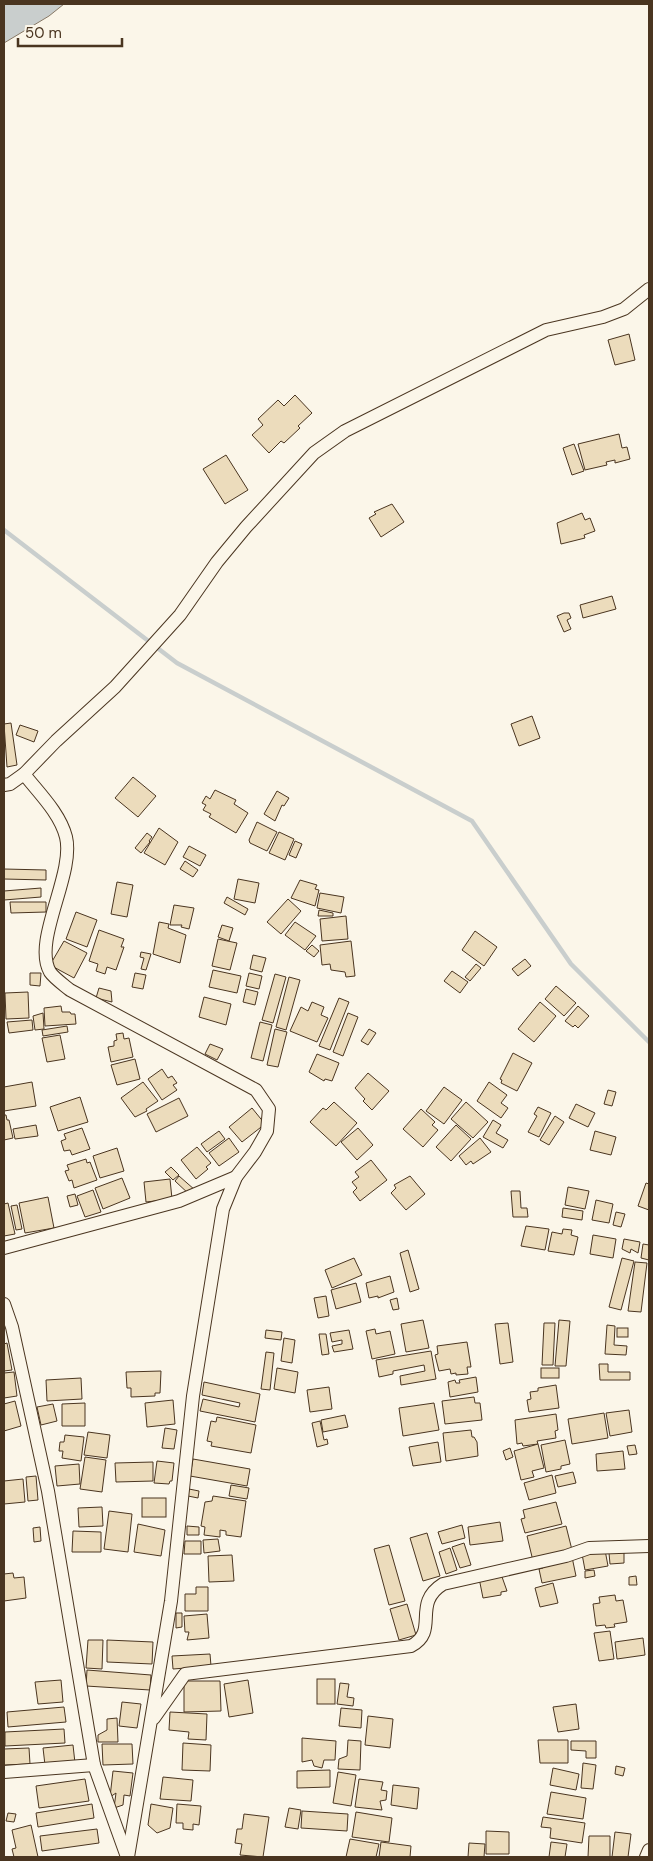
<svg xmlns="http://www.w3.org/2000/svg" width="653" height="1861" viewBox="0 0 653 1861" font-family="'DM Sans',sans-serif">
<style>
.water{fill:#c9cecd;stroke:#887966}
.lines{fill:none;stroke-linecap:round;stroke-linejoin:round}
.stream{stroke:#c9cecd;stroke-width:4.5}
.building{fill:#ecdcbc;stroke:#4a3520}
.street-casing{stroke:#4a3520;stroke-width:14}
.street{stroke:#fbf6e9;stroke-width:12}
</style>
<rect width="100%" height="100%" fill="#fbf6e9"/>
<path class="water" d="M 4,4 L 64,4 L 49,16 L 4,43 Z"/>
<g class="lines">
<path class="stream" d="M 4,530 L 177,663 L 472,821 L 571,964 L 649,1042"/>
</g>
<g class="building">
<path d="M 629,334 L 635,360 L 615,365 L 608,340 Z"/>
<path d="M 295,395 L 312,413 L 298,426 L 300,428 L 284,443 L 281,441 L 269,453 L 252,435 L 263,425 L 258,419 L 278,400 L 284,406 Z"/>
<path d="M 619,434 L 622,448 L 627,447 L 630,459 L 615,463 L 615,460 L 606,462 L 607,465 L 585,470 L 578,444 Z"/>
<path d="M 574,444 L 584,471 L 572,475 L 563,448 Z"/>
<path d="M 226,455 L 248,490 L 225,504 L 203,469 Z"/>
<path d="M 392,504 L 404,522 L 381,537 L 369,518 L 376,514 L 374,512 Z"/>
<path d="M 582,513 L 585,520 L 590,518 L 595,531 L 584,535 L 585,538 L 561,544 L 557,523 Z"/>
<path d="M 612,596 L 616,609 L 583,618 L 580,605 Z"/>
<path d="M 564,613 L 569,613 L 571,618 L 567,620 L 571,629 L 564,632 L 557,616 Z"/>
<path d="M 532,716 L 540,738 L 519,746 L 511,724 Z"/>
<path d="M 11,723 L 17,765 L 7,767 L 4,724 Z"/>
<path d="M 20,725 L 38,731 L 34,742 L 16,735 Z"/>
<path d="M 133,777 L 156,796 L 138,817 L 115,798 Z"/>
<path d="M 215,790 L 236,800 L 234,804 L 248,813 L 236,833 L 209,817 L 211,814 L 203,810 L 206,805 L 202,803 L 206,796 L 210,799 Z"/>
<path d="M 277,791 L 289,798 L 284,806 L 282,805 L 275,821 L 264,814 Z"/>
<path d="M 257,822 L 277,832 L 267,851 L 250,843 L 249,840 Z"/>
<path d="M 159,828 L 178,842 L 165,865 L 144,853 Z"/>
<path d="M 279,832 L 294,839 L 285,860 L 269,853 Z"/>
<path d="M 147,833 L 152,837 L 149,841 L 150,842 L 141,853 L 135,848 Z"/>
<path d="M 295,841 L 302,844 L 296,858 L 289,855 Z"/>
<path d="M 189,846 L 206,855 L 200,866 L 183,857 Z"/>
<path d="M 185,861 L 198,870 L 193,877 L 180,869 Z"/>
<path d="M 4,869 L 46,870 L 46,880 L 4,879 Z"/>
<path d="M 238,879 L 259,883 L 255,903 L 234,899 Z"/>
<path d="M 300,880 L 317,885 L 315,889 L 319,890 L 315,906 L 291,898 Z"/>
<path d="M 117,882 L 133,885 L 127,917 L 111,914 Z"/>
<path d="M 41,888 L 41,897 L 4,900 L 4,891 Z"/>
<path d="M 320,893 L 344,897 L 341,913 L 317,908 Z"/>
<path d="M 227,897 L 248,909 L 245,915 L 224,903 Z"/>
<path d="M 288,899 L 301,911 L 281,934 L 267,922 Z"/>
<path d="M 10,902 L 46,902 L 46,912 L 11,913 Z"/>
<path d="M 174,905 L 194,908 L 189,929 L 181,927 L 182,925 L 170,925 Z"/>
<path d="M 319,910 L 333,913 L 333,916 L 318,916 Z"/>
<path d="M 76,912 L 97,920 L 87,947 L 66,939 Z"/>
<path d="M 346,916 L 348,939 L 322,941 L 320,919 Z"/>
<path d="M 159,922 L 169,924 L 168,928 L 186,935 L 180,963 L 153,954 Z"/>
<path d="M 295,922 L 316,936 L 305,950 L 285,935 Z"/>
<path d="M 222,925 L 233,928 L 229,941 L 218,937 Z"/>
<path d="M 99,930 L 124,939 L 121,947 L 124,947 L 116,970 L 107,967 L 105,974 L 96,971 L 98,964 L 89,961 Z"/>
<path d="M 475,931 L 497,947 L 484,966 L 462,950 Z"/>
<path d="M 218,939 L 237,943 L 230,970 L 212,966 Z"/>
<path d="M 64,941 L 87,953 L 74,978 L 50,965 Z"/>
<path d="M 351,941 L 355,976 L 346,977 L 345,972 L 331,970 L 330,964 L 322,965 L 320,945 Z"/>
<path d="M 312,945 L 319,951 L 314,957 L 306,951 Z"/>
<path d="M 141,952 L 151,954 L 146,970 L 141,969 L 144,958 L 140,957 Z"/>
<path d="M 253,955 L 266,958 L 262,972 L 250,969 Z"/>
<path d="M 525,959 L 531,966 L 518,976 L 512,969 Z"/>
<path d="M 476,964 L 481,968 L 470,981 L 465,977 Z"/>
<path d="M 213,970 L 241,976 L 237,993 L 209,987 Z"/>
<path d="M 452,971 L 468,982 L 460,993 L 444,981 Z"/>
<path d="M 30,973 L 41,973 L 40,986 L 30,985 Z"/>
<path d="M 135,973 L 146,975 L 143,989 L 132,987 Z"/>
<path d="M 249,973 L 262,976 L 259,989 L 246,986 Z"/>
<path d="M 275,974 L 286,977 L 273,1023 L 262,1020 Z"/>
<path d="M 289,977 L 300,980 L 286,1030 L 276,1027 Z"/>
<path d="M 556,986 L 576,1003 L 564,1016 L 545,999 Z"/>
<path d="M 99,988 L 111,991 L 112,1002 L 96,998 Z"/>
<path d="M 246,989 L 258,992 L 255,1005 L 243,1002 Z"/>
<path d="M 28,992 L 29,1018 L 6,1019 L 5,993 Z"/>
<path d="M 204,997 L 231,1004 L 226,1025 L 199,1017 Z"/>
<path d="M 339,998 L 349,1002 L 330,1050 L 319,1046 Z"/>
<path d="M 312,1002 L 324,1007 L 321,1015 L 328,1018 L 317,1042 L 290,1031 L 301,1007 L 308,1011 Z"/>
<path d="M 540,1002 L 556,1016 L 534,1042 L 518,1029 Z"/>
<path d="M 61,1006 L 62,1012 L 70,1012 L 71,1014 L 75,1014 L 76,1024 L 45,1026 L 44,1008 Z"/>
<path d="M 578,1006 L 589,1016 L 578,1028 L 575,1025 L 573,1027 L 565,1021 Z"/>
<path d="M 43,1013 L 44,1029 L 35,1030 L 33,1016 Z"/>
<path d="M 348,1013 L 358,1017 L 343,1056 L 333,1052 Z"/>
<path d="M 32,1020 L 33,1030 L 9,1033 L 7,1022 Z"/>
<path d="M 260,1022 L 272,1025 L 263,1061 L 251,1058 Z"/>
<path d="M 67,1026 L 68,1032 L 43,1036 L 42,1030 Z"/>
<path d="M 275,1029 L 287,1032 L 278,1067 L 267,1065 Z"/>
<path d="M 369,1029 L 376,1033 L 368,1045 L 361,1041 Z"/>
<path d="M 123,1033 L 124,1039 L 129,1038 L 133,1057 L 111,1062 L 108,1047 L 114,1046 L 114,1041 L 117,1040 L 116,1034 Z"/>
<path d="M 60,1035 L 65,1059 L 47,1062 L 42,1038 Z"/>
<path d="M 210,1044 L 223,1049 L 217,1060 L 205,1054 Z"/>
<path d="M 513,1053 L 532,1063 L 517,1091 L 501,1083 L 502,1080 L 500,1079 Z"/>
<path d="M 317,1054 L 339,1063 L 332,1081 L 325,1079 L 324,1081 L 309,1072 Z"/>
<path d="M 135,1059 L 140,1079 L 117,1085 L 111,1065 Z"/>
<path d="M 162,1069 L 168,1078 L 172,1076 L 177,1083 L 173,1085 L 177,1090 L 162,1100 L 148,1079 Z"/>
<path d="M 368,1073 L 389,1091 L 372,1110 L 363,1101 L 365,1099 L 355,1088 Z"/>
<path d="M 32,1082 L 36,1106 L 4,1111 L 4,1087 Z"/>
<path d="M 143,1082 L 158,1101 L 146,1109 L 147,1111 L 135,1117 L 121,1098 Z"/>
<path d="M 489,1082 L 507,1095 L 501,1103 L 508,1108 L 501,1118 L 477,1101 Z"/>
<path d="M 444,1087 L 462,1100 L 444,1124 L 426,1111 Z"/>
<path d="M 608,1090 L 616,1092 L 612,1106 L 604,1104 Z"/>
<path d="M 80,1097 L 88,1122 L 58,1131 L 50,1107 Z"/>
<path d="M 179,1098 L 188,1116 L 156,1132 L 147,1114 Z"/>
<path d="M 334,1102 L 357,1123 L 336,1146 L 310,1122 L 323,1108 L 326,1110 Z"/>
<path d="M 466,1102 L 488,1122 L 473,1138 L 451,1119 Z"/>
<path d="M 576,1104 L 595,1113 L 588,1127 L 569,1118 Z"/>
<path d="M 538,1107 L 551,1113 L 539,1137 L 528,1132 L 537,1116 L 534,1114 Z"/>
<path d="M 252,1108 L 265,1124 L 242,1142 L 229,1127 Z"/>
<path d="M 421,1109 L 435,1122 L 432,1125 L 438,1130 L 423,1147 L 403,1129 Z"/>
<path d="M 4,1115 L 6,1115 L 7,1120 L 9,1120 L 13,1138 L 4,1140 Z"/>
<path d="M 555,1116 L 564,1122 L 549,1145 L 540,1140 Z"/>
<path d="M 493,1120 L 501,1125 L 496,1133 L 508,1140 L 503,1148 L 483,1137 Z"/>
<path d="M 36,1125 L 38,1136 L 15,1139 L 13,1129 Z"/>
<path d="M 456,1125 L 471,1139 L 451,1161 L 436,1147 Z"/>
<path d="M 82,1128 L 90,1149 L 72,1155 L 70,1150 L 64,1151 L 61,1141 L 66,1139 L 64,1134 Z"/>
<path d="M 358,1128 L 373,1145 L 357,1160 L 341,1142 Z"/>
<path d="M 219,1131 L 225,1139 L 207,1152 L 201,1144 Z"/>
<path d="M 595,1131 L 616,1137 L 611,1155 L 590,1150 Z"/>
<path d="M 229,1138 L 239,1152 L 219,1166 L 209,1153 Z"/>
<path d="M 480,1138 L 491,1152 L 473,1164 L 471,1161 L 466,1165 L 459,1156 Z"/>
<path d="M 197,1147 L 211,1163 L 206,1167 L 208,1169 L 196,1179 L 181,1160 Z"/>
<path d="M 117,1148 L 124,1171 L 100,1178 L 93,1156 Z"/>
<path d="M 86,1159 L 87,1163 L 90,1162 L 97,1180 L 74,1188 L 72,1180 L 69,1181 L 65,1171 L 69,1170 L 67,1165 Z"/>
<path d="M 371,1160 L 387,1180 L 360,1201 L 353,1192 L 357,1188 L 352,1182 L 359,1177 L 355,1172 Z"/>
<path d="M 171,1167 L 179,1175 L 173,1180 L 165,1172 Z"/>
<path d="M 179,1176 L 195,1190 L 190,1195 L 175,1181 Z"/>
<path d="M 410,1176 L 425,1194 L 406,1210 L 391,1193 L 396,1188 L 394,1185 Z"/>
<path d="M 122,1178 L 130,1198 L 103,1209 L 95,1188 Z"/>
<path d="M 170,1179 L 172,1199 L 146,1202 L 144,1182 Z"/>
<path d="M 646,1183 L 649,1184 L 649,1210 L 638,1206 Z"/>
<path d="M 568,1187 L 589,1191 L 585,1209 L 565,1205 Z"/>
<path d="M 93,1190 L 101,1212 L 85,1217 L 77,1196 Z"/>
<path d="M 511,1191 L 520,1191 L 521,1208 L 527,1208 L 528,1217 L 513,1217 Z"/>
<path d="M 75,1194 L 78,1205 L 70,1207 L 67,1196 Z"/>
<path d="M 48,1197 L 54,1228 L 25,1233 L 19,1203 Z"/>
<path d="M 596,1200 L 613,1204 L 609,1223 L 592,1220 Z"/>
<path d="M 8,1203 L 15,1234 L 4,1236 L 4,1204 Z"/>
<path d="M 17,1205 L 22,1229 L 16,1230 L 11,1206 Z"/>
<path d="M 563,1208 L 583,1211 L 582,1220 L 562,1217 Z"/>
<path d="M 616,1212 L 625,1214 L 621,1227 L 613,1225 Z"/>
<path d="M 526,1226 L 549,1229 L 545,1250 L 521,1246 Z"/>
<path d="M 563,1229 L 572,1230 L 571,1235 L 578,1237 L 574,1255 L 548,1251 L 552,1232 L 562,1234 Z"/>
<path d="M 593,1235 L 616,1239 L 613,1258 L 590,1254 Z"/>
<path d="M 624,1239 L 640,1242 L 638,1253 L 631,1249 L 630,1253 L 622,1249 Z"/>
<path d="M 643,1244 L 649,1245 L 649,1260 L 641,1258 Z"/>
<path d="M 408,1250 L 419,1289 L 410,1292 L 400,1253 Z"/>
<path d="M 354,1258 L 362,1275 L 332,1288 L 325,1270 Z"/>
<path d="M 622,1258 L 634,1261 L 621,1310 L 609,1307 Z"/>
<path d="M 635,1262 L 647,1263 L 641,1312 L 628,1311 Z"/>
<path d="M 390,1276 L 394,1292 L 378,1298 L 378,1296 L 369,1298 L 366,1283 Z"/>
<path d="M 356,1283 L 361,1302 L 336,1309 L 331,1290 Z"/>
<path d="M 326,1296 L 329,1316 L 318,1318 L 314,1298 Z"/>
<path d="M 397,1298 L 399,1309 L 393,1310 L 390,1300 Z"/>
<path d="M 423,1320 L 429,1348 L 406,1352 L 401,1324 Z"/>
<path d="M 559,1320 L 570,1321 L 566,1366 L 555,1366 Z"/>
<path d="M 508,1323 L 513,1362 L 500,1364 L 495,1324 Z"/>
<path d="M 544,1323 L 555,1323 L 553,1365 L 542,1365 Z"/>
<path d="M 607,1325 L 615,1326 L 614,1345 L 627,1346 L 626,1355 L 605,1354 Z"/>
<rect x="617" y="1328" width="11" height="9"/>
<path d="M 375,1329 L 376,1334 L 390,1331 L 395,1354 L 372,1359 L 366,1331 Z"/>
<path d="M 266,1330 L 282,1332 L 281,1340 L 265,1338 Z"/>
<path d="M 349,1330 L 353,1349 L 334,1352 L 332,1346 L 342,1344 L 342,1340 L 332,1342 L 330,1333 Z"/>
<path d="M 319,1334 L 326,1334 L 329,1354 L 322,1355 Z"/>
<path d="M 284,1338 L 295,1340 L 292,1363 L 281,1361 Z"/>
<path d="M 467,1342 L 471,1367 L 467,1367 L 468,1374 L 456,1375 L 456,1373 L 451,1374 L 450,1369 L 439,1371 L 435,1355 L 438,1354 L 437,1346 Z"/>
<path d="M 7,1343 L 12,1370 L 4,1371 L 4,1344 Z"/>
<path d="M 431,1351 L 436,1379 L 401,1385 L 400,1376 L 425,1371 L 424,1365 L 393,1371 L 393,1374 L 379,1377 L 376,1360 Z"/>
<path d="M 266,1352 L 274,1353 L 270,1390 L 261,1389 Z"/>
<path d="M 599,1364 L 608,1364 L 608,1372 L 630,1372 L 630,1380 L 600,1380 Z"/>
<path d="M 277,1368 L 298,1372 L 295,1393 L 274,1389 Z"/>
<rect x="541" y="1368" width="18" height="10"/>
<path d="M 161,1371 L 160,1393 L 155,1393 L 155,1396 L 131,1397 L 131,1388 L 127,1388 L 126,1372 Z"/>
<path d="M 14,1372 L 17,1396 L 4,1398 L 4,1373 Z"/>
<path d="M 476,1377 L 478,1392 L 450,1397 L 448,1382 L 455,1380 L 456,1383 L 460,1383 L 459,1380 Z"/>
<path d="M 81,1378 L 82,1399 L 47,1401 L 46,1380 Z"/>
<path d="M 204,1382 L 260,1394 L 255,1422 L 200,1411 L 203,1399 L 239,1407 L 240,1403 L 202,1395 Z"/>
<path d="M 556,1385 L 559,1408 L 529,1412 L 527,1400 L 531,1399 L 530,1392 L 538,1391 L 538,1388 Z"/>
<path d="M 329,1387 L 332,1409 L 310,1412 L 307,1390 Z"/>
<path d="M 474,1397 L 475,1403 L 480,1403 L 482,1420 L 445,1424 L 442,1401 Z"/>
<path d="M 173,1400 L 175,1424 L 147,1427 L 145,1403 Z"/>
<path d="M 15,1401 L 21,1426 L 4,1431 L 4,1404 Z"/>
<path d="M 85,1403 L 85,1426 L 62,1426 L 62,1404 Z"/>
<path d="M 434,1403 L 439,1430 L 403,1436 L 399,1408 Z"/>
<path d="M 53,1404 L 57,1421 L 41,1425 L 37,1407 Z"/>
<path d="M 629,1410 L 632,1432 L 610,1436 L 606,1413 Z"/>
<path d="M 604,1413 L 608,1438 L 572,1444 L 568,1419 Z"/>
<path d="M 556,1414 L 558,1430 L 555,1431 L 556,1438 L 537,1441 L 538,1444 L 523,1446 L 522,1443 L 517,1444 L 515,1420 Z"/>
<path d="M 345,1415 L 348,1427 L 323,1432 L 321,1420 Z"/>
<path d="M 217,1417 L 256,1425 L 251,1453 L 211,1446 L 212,1442 L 207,1441 L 211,1421 L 216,1422 Z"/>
<path d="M 320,1421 L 324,1440 L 327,1439 L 328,1444 L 317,1447 L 312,1423 Z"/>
<path d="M 165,1428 L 177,1430 L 174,1449 L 162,1448 Z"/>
<path d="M 471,1430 L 472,1437 L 474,1437 L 477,1442 L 478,1456 L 446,1461 L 443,1433 Z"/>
<path d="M 88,1432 L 110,1435 L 107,1458 L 84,1455 Z"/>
<path d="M 65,1435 L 84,1437 L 81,1461 L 62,1458 L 63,1451 L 59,1451 L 60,1442 L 64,1442 Z"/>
<path d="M 565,1440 L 570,1464 L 561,1466 L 561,1469 L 546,1472 L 541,1445 Z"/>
<path d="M 438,1442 L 441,1462 L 413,1466 L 409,1447 Z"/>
<path d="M 538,1444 L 544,1468 L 532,1471 L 534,1477 L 521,1480 L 514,1451 Z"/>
<path d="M 635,1445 L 637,1454 L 629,1455 L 627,1446 Z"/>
<path d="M 510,1448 L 513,1457 L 506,1460 L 503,1451 Z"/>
<path d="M 623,1451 L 625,1469 L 597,1471 L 596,1454 Z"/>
<path d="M 85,1457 L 106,1460 L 102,1492 L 80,1489 Z"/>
<path d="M 193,1459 L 250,1469 L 247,1486 L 190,1476 Z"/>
<path d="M 157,1461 L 174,1463 L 172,1481 L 170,1481 L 169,1484 L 154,1483 Z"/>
<path d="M 153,1462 L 153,1481 L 116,1482 L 115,1463 Z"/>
<path d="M 79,1464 L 80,1484 L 57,1486 L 55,1466 Z"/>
<path d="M 573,1472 L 576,1483 L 558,1487 L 555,1476 Z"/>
<path d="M 552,1475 L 556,1493 L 529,1500 L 524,1483 Z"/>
<path d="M 36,1476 L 38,1500 L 28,1501 L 26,1477 Z"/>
<path d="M 23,1479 L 25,1502 L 4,1504 L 4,1481 Z"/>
<path d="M 231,1485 L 249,1488 L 247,1499 L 229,1496 Z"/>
<path d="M 189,1489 L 199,1491 L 198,1498 L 188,1496 Z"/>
<path d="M 213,1496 L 246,1501 L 241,1537 L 226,1535 L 226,1531 L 220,1530 L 220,1537 L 204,1535 L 205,1527 L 201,1526 L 205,1502 L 212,1501 Z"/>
<rect x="142" y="1498" width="24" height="19"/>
<path d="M 556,1502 L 562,1524 L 525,1533 L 521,1519 L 525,1518 L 523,1510 Z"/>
<path d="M 102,1507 L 103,1526 L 79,1527 L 78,1508 Z"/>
<path d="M 109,1511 L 132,1514 L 128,1552 L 104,1549 Z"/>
<path d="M 500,1522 L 503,1541 L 470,1545 L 468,1527 Z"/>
<path d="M 138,1524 L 165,1530 L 161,1556 L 134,1552 Z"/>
<path d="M 462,1525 L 465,1538 L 442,1544 L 438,1532 Z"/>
<path d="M 187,1526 L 199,1527 L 199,1535 L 187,1535 Z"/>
<path d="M 566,1526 L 572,1550 L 533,1561 L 527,1536 Z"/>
<path d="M 40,1527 L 41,1541 L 34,1542 L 33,1528 Z"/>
<path d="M 73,1531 L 101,1532 L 101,1552 L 72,1552 Z"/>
<path d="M 427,1533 L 440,1576 L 423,1581 L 410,1538 Z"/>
<path d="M 218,1539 L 220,1551 L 204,1553 L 203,1540 Z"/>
<path d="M 185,1541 L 201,1541 L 201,1554 L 184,1554 Z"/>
<path d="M 464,1543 L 471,1565 L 460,1568 L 452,1547 Z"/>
<path d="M 389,1545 L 405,1601 L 389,1605 L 374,1549 Z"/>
<path d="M 450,1548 L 457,1570 L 446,1574 L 439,1552 Z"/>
<path d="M 605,1550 L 608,1566 L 585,1570 L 582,1554 Z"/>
<path d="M 624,1552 L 624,1563 L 610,1564 L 609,1553 Z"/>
<path d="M 232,1555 L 234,1581 L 209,1582 L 208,1556 Z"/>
<path d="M 572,1557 L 576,1576 L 542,1583 L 539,1569 L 543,1568 L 542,1563 Z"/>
<path d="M 594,1570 L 595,1576 L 585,1578 L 585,1571 Z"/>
<path d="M 13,1573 L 14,1578 L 24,1577 L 26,1598 L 4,1601 L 4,1574 Z"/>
<path d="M 501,1574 L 507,1591 L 501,1592 L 501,1595 L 483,1598 L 479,1578 Z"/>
<path d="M 636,1576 L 637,1585 L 629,1585 L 629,1577 Z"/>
<path d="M 553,1583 L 558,1603 L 540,1607 L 535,1588 Z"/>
<path d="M 196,1587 L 208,1587 L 208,1611 L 185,1611 L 185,1594 L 196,1594 Z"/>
<path d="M 615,1595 L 616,1601 L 623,1600 L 627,1622 L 614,1624 L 615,1627 L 606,1628 L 605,1625 L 596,1626 L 593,1604 L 600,1603 L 599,1597 Z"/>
<path d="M 407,1604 L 416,1635 L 399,1640 L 390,1609 Z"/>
<path d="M 176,1613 L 182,1613 L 182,1627 L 176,1628 Z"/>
<path d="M 207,1614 L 209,1638 L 187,1640 L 189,1632 L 185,1632 L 184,1616 Z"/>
<path d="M 610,1631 L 614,1659 L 599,1661 L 594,1633 Z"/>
<path d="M 643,1638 L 645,1655 L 617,1659 L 615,1642 Z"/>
<path d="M 88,1640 L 103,1640 L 102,1669 L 86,1668 Z"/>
<path d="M 107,1640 L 153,1642 L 152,1664 L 107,1662 Z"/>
<path d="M 210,1654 L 211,1666 L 173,1669 L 172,1656 Z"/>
<path d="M 87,1670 L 151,1675 L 150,1690 L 86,1686 Z"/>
<rect x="317" y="1679" width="18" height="25"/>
<path d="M 61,1680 L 63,1702 L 38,1704 L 35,1682 Z"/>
<path d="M 248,1680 L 253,1713 L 229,1717 L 224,1684 Z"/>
<path d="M 184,1681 L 220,1681 L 221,1711 L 184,1712 Z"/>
<path d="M 340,1683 L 349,1684 L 347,1697 L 354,1698 L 353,1706 L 337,1704 Z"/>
<path d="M 122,1702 L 141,1704 L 137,1728 L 119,1726 Z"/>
<path d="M 576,1704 L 579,1729 L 558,1732 L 553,1707 Z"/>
<path d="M 64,1707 L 66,1722 L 8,1727 L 7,1712 Z"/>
<path d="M 341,1708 L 362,1710 L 361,1728 L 339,1726 Z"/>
<path d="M 170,1712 L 207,1714 L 206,1740 L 188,1739 L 189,1732 L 169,1730 Z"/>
<path d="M 368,1716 L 393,1719 L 390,1748 L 365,1745 Z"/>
<path d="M 117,1718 L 118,1742 L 98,1742 L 98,1735 L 107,1730 L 107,1719 Z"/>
<path d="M 64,1729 L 65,1743 L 5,1746 L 5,1732 Z"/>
<path d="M 302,1738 L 336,1741 L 335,1760 L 324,1760 L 322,1768 L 314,1766 L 312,1760 L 302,1762 Z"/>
<path d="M 348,1740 L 361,1741 L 360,1770 L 338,1769 L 339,1759 L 347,1756 Z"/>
<path d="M 538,1740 L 568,1740 L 568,1763 L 540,1763 Z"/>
<path d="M 571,1741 L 596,1741 L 596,1758 L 586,1758 L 586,1751 L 571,1750 Z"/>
<path d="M 183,1743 L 211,1745 L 210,1771 L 182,1770 Z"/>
<path d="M 102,1744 L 132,1744 L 133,1764 L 103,1765 Z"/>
<path d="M 73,1745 L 75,1763 L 45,1765 L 43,1748 Z"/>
<path d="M 29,1748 L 30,1764 L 4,1765 L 4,1749 Z"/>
<path d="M 583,1763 L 596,1765 L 593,1789 L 581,1788 Z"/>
<path d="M 616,1766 L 625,1768 L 623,1776 L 615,1774 Z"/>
<path d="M 553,1768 L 579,1774 L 576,1790 L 550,1785 Z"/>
<path d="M 330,1770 L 330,1787 L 297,1788 L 297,1771 Z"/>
<path d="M 113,1771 L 133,1773 L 130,1796 L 124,1795 L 123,1805 L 114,1808 L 116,1793 L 110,1797 Z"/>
<path d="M 338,1772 L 356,1775 L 351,1806 L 333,1803 Z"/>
<path d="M 163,1777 L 193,1780 L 191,1801 L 160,1799 Z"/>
<path d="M 85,1779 L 89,1801 L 39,1808 L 36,1786 Z"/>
<path d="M 359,1779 L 383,1782 L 381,1790 L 387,1791 L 386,1800 L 380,1801 L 382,1810 L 355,1807 Z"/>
<path d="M 393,1785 L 419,1788 L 417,1809 L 391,1805 Z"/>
<path d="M 551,1792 L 586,1798 L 583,1819 L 547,1814 Z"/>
<path d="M 92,1804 L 94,1818 L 38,1827 L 36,1813 Z"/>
<path d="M 151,1804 L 173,1808 L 170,1828 L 157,1833 L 148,1825 Z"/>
<path d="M 177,1804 L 201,1806 L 199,1825 L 193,1824 L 193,1830 L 183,1829 L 183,1823 L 176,1823 Z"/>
<path d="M 289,1808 L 301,1810 L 298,1829 L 285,1827 Z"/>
<path d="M 302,1811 L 348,1814 L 347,1831 L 301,1828 Z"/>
<path d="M 356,1812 L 392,1818 L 389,1842 L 352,1837 Z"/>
<path d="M 8,1813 L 16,1814 L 14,1822 L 6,1821 Z"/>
<path d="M 244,1814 L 269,1817 L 263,1857 L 240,1855 L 242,1844 L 235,1843 L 237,1829 L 242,1829 Z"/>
<path d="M 543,1817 L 585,1823 L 582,1843 L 550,1838 L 551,1828 L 541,1827 Z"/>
<path d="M 31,1825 L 38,1857 L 14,1857 L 12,1849 L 16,1848 L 12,1830 Z"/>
<path d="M 97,1829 L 99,1843 L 42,1851 L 40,1836 Z"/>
<path d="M 486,1831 L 509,1832 L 509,1854 L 486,1854 Z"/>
<path d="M 615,1832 L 631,1834 L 628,1857 L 612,1857 Z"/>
<path d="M 589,1836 L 610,1836 L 610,1857 L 588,1857 Z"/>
<path d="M 350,1839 L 379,1844 L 376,1857 L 346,1857 Z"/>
<path d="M 381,1842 L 411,1846 L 410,1857 L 379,1857 Z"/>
<path d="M 551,1842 L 567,1844 L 565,1857 L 549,1857 Z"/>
<path d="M 469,1843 L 485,1844 L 484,1857 L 468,1857 Z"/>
</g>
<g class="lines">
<defs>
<g id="street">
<path d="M 24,774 C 38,792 60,813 66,837 C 75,874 32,941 50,972 C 54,978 64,985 70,990 L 256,1090 L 269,1109 L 267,1131 L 255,1152 L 236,1177 L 223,1209 L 193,1396 L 171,1601 L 128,1857"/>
<path d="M 4,785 L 10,784 L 24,774 L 56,741 L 115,687 L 180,615 L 217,562 L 246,527 L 314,453 L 345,431 L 546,330 L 603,317 L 624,309 L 649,289"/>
<path d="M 4,1248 L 179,1201 L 236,1177"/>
<path d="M 4,1304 L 12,1327 L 48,1491 L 94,1765 L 127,1857"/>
<path d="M 154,1718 L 185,1674 L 411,1646 C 440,1631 411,1604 443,1584 L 566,1556 L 589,1548 L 649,1546"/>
<path d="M 4,1772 L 94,1765"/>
<path d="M 646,1857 L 649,1850"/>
</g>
</defs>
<use href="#street" class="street-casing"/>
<use href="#street" class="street"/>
</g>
<rect width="653" height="1861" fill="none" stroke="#4a3520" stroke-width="10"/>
<path d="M18 38v8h104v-8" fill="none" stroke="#4a3520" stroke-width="2.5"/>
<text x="25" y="38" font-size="15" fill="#4a3520" stroke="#fbf6e9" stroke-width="4" paint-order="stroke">50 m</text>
</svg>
